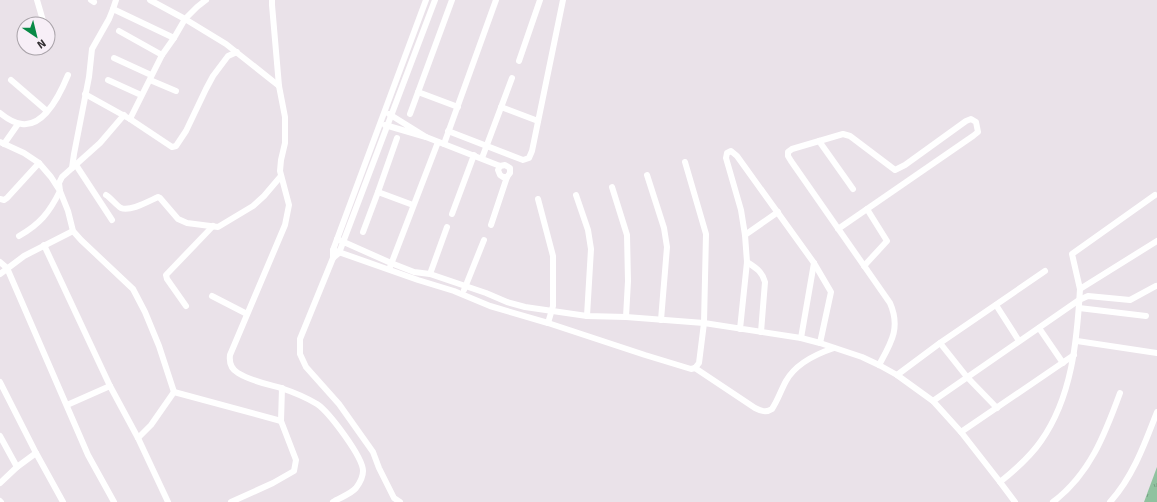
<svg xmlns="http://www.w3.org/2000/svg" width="1157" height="502" viewBox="0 0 1157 502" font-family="Signika,sans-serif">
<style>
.park{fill:url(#park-tufts)}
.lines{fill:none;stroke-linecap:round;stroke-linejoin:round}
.street{stroke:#fff;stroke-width:6}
</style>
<defs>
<pattern id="park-tufts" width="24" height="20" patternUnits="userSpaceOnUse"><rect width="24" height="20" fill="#90c29f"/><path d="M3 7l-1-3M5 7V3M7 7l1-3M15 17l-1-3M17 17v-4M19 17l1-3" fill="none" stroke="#769e82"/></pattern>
</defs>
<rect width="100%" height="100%" fill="#eae2e9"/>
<path class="park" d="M 1157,467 L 1157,502 L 1144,502 Z"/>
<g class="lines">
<g class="street">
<path d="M 37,0 L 44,24"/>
<path d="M 91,0 L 94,2"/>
<path d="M 116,0 L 113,9 L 174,38"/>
<path d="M 150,0 L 185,19 L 226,44 L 279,86"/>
<path d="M 272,0 L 272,5 L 279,86 L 285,117 L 285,143 L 281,160 L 280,171 L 289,205 L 285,225 L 230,355 C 229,363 231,369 238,373 C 251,381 266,384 281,388 C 293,392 307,398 317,404 C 329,412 363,457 363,471 C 363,477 359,484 356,488 C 351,494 339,498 333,502"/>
<path d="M 426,0 L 333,250 L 333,258 L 339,253 L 435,0"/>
<path d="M 119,31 L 162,55"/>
<path d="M 27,49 L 28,48"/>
<path d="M 114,58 L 151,75"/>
<path d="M 519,61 L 540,0"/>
<path d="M 11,80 L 47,111"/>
<path d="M 108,80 L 141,95"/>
<path d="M 150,80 L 176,91"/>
<path d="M 418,92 L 458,107"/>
<path d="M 85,94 L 130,119 L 172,147 L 176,146 L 186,131 L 206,89 L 213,76 L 228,56 L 237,52"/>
<path d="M 501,107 L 538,121"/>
<path d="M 0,113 C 6,118 14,123 22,124 C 45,127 61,92 68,75"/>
<path d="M 410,114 L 452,0"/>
<path d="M 130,119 L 162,55 L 174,38 L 185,19 L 197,7 L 206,0"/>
<path d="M 385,125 L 426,137 L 389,114"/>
<path d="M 448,131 L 523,160 L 529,158 L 532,151 L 563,0"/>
<path d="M 426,137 L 500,166 L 505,165 L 510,168 L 510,173 L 507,177 L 491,225"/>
<path d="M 819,141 L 853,189"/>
<path d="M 0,142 L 24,153 L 39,163 L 51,177 L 60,191 L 68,211 L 73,231 L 81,240 L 133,289 L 145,312 L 159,346 L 174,392"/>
<path d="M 4,144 L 18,124"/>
<path d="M 444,144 L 496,0"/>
<path d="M 482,158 L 512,78"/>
<path d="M 76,165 L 112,220"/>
<path d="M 500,166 L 498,170 L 500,175 L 503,177 L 507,177"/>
<path d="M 72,168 L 74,154 L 89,77 L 92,49 L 109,19 L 113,9"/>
<path d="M 647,175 L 664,228 L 667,247 L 661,320"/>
<path d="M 612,187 L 627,235 L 628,281 L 626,317"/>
<path d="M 378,192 L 413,205"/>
<path d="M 106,195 C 111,198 116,205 121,208 C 130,212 149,201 158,197 L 160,198 L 178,219 L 187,223 L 218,227 L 253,206 L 264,196 L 281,176"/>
<path d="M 576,195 L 588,230 L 591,249 L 587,316"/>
<path d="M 0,199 L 4,200 L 7,198 L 39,163"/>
<path d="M 538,199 L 553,256 L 553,306 L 548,323"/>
<path d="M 452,214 L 474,155"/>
<path d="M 838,229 L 973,136 L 978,132 L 976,122 L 971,119 L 966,121 L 905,165 L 895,170 L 850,136 L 843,134 L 792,149 L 788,152 L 788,156 L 791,161 L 890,303 C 901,328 891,343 879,365"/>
<path d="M 363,232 L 378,192 L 397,138"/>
<path d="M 745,235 L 778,212"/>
<path d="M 19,236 C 40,224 49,213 60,191 L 59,183 L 62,177 L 100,143 L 124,115"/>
<path d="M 337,239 L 391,263 L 414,272 L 430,274 L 486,293 L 507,302 L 525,307 L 587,316 L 626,317 L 704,323 L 801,338 L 820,343 L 831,292 L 814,263 L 737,156 L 731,151 L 727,153 L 726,158 L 741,210 L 745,235 L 747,262 L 740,329"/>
<path d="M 44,245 L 110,386 L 138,438 L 168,502"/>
<path d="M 333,250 L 418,280 L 454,291 L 490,306 L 548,323 L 645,355 L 691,369 L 695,368 L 699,363 L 704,323 L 706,234 L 685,162"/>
<path d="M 333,258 L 300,339 L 300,354 L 306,367 L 339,404 L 373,452 L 379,468 L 394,498 L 400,502"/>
<path d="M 0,262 L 7,268 L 88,455 L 114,502"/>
<path d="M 747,262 C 756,268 762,271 765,282 L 761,332"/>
<path d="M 864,266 L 887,241 L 867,209"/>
<path d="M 390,267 L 438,142"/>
<path d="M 0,274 L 24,256 L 73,231"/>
<path d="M 430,274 L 447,227"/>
<path d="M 1080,289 L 1072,254 L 1155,195"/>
<path d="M 464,290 L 484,240"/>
<path d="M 212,296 L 247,314"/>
<path d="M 996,305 L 1019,341"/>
<path d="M 186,306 L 167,279 L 166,275 L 213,226"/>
<path d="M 1079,308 L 1146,316"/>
<path d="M 1039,328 L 1063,363"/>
<path d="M 801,338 L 814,263"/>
<path d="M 1077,341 L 1157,353"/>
<path d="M 820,343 L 862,357 L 879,365 L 897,375 L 933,401 L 961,432 L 1000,482 C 1015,470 1030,457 1041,441 C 1072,397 1077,341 1080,289 L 1157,241"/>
<path d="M 940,343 L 967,377 L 997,408"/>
<path d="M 695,368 L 755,408 C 761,411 766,413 772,409 C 778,400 781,390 786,381 C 796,363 816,354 834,348"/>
<path d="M 897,375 L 940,343 L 1045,271"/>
<path d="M 0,382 L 36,453 L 63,502"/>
<path d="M 174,392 L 281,421 L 282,388"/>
<path d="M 933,401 L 1079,300 L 1088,296 L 1130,300 L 1156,286"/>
<path d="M 67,405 L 110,386"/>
<path d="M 961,432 L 1074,355"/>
<path d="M 0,436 L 17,467"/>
<path d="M 138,438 L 151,425 L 174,392"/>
<path d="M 1000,482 L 1015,502"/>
<path d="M 0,483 L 17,467 L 36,453"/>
<path d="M 0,501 L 1,502"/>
<path d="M 231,502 L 273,483 L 294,471 L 296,460 L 281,421"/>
<path d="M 1053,502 C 1090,474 1105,434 1120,393"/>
<path d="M 1110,502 C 1133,477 1145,443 1157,412"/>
</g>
</g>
<g transform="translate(36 36) rotate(145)"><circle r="19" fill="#f7eff7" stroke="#a8a2a8"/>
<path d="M0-3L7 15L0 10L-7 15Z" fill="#088a46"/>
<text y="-6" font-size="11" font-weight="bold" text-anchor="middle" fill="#312e31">N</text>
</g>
</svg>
